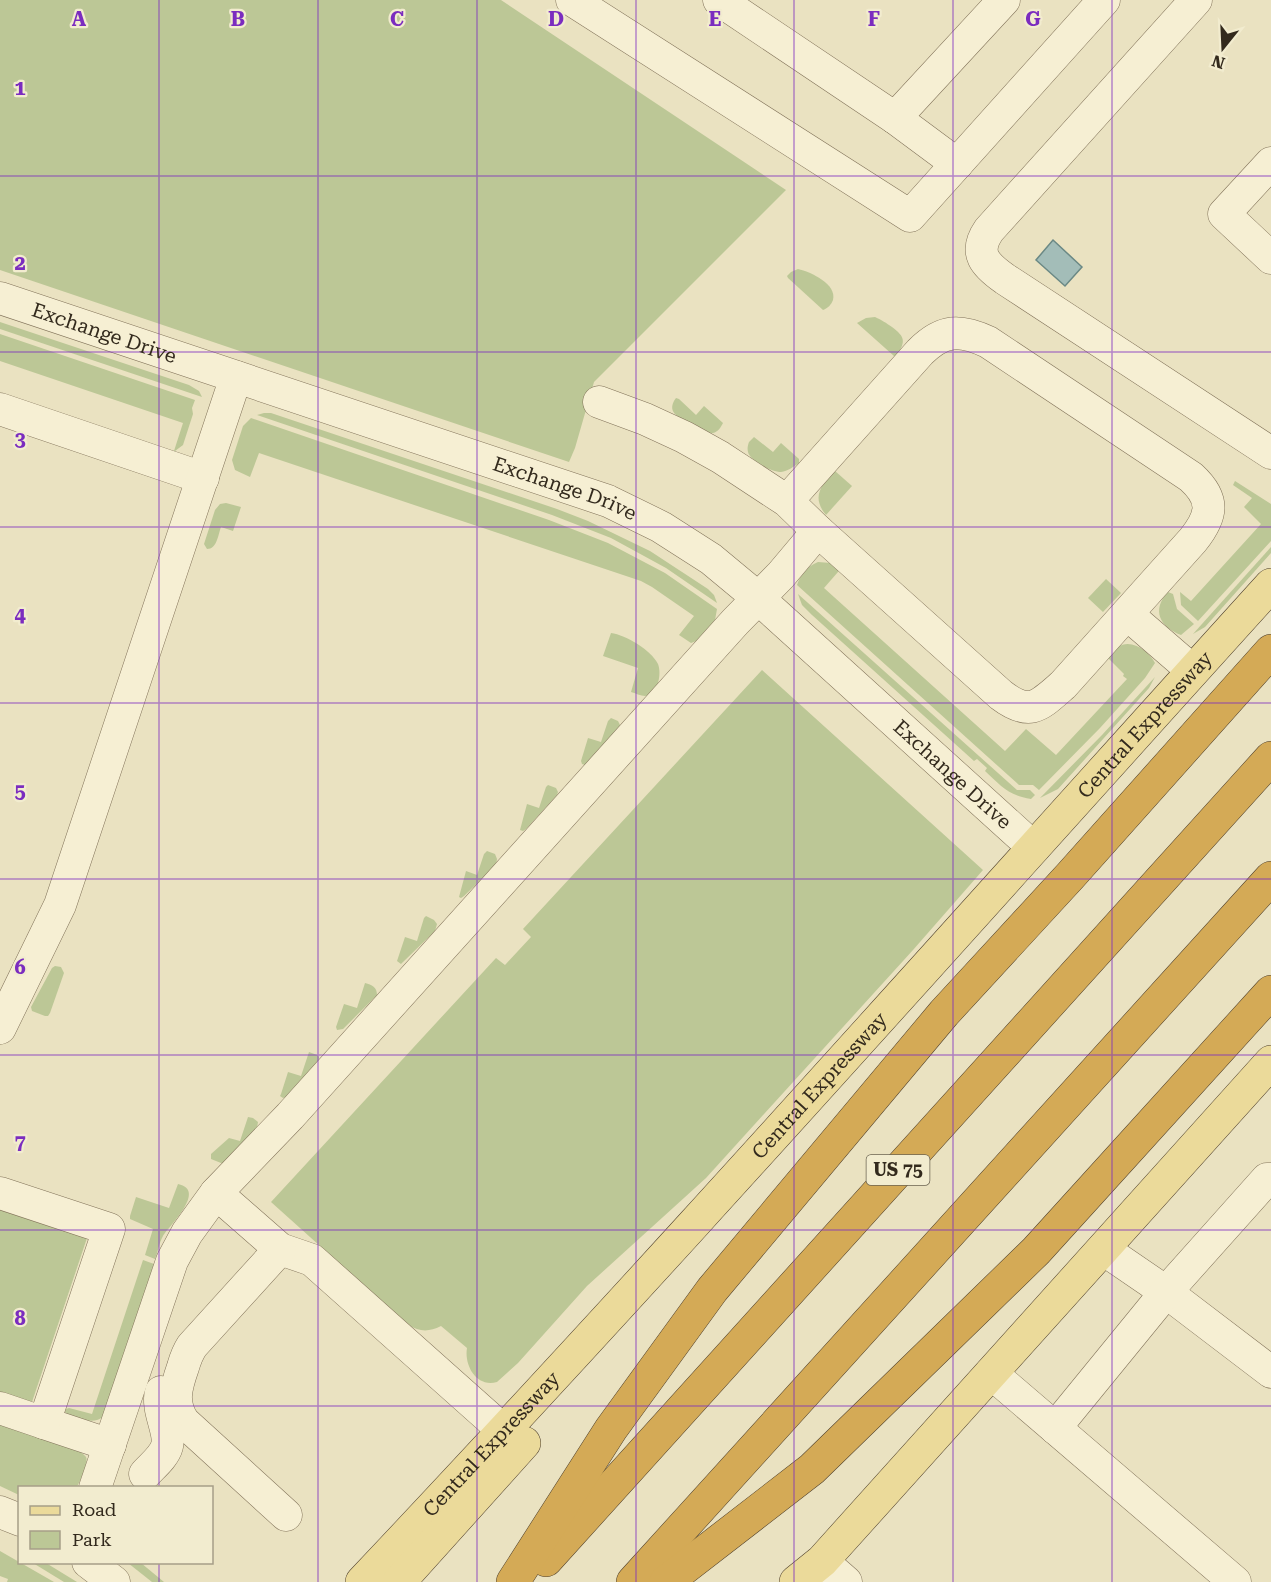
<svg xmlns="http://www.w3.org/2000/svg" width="1271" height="1582" viewBox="0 0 1271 1582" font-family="'Roboto Serif',serif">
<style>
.green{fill:#bcc796}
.water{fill:#a3bdb8;stroke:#6b8985;stroke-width:1.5}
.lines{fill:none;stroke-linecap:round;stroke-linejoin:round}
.minor-casing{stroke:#82735a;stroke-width:33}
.major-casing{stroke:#50412e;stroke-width:34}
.highway-casing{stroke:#50412e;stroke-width:34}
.minor{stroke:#f6efd3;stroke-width:32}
.major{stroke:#ebda9a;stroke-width:33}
.highway{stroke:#d4aa56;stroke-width:33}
.grid{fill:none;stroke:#7b2cbf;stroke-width:1.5;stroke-opacity:0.55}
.labels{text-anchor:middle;stroke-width:4.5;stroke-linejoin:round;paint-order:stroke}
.shield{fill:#f2eccf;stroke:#6c6452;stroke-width:1.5}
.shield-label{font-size:18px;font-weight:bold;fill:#332a1d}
.street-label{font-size:20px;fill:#332a1d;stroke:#f2eccf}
.grid-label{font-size:20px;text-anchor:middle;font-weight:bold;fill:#7b2cbf;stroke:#f2eccf;stroke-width:4.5;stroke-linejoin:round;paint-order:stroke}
</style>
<rect width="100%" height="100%" fill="#eae2c1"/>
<g class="green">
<path d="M 0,0 L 501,0 L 786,190 L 594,382 L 575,448 L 569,462 L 0,270 Z"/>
<path d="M 798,269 C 811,272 837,284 833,300 C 831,305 828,308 823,310 L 788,278 L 787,276 L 791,272 Z"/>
<path d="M 875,317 C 882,320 886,323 892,327 C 905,337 906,341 897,355 L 894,356 L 857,323 L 866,318 Z"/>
<path d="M 0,322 L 189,385 L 199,391 L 202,397 L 0,329 Z"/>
<path d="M 0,334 L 195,400 L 192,408 L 193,414 L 183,445 L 175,451 L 174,451 L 183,423 L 0,361 Z"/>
<path d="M 676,398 L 679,399 L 696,415 L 704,406 L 723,423 C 721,427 718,432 713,433 C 707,434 699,428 694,425 C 683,419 664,414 676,398 Z"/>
<path d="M 264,413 L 271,413 L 557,509 L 588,521 L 650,551 L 708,589 L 714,595 L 717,603 L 666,568 L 611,538 L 552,515 L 257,415 Z"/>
<path d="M 251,418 L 549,520 L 608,543 L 665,573 L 717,609 L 715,620 L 699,640 L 691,643 L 679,635 L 694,616 L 652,587 L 641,581 L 259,453 L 250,477 L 235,470 L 232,460 L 243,426 Z"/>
<path d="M 754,437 L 773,452 L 781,443 L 799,459 L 799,463 C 793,467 788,471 781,472 C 772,472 750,461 748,452 C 747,448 748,445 749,442 Z"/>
<path d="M 835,471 L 852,486 L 826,515 C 811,497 821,485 835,471 Z"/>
<path d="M 1235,481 L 1271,504 L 1271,541 L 1198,621 L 1181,605 L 1180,592 L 1191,601 L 1261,524 L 1244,507 L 1252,498 L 1233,485 Z"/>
<path d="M 226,503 L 241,507 L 233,531 L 221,527 C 218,535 217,549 207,549 L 204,544 L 215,510 L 220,504 Z"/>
<path d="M 1271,547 L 1271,553 L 1205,627 L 1193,634 Z"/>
<path d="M 818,562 L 831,563 L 839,569 L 838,572 L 824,588 L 1005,751 L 1026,729 L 1056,755 L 1127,679 L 1123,676 L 1124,674 L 1108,658 C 1111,655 1114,650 1118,647 C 1131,638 1149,651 1155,663 L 1145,678 L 1100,728 L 1039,790 L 1033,785 L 1019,785 L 797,585 C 801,574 806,567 818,562 Z"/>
<path d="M 1106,579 L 1121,593 L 1103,612 L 1088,598 Z"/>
<path d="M 1168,592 L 1173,594 L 1177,609 L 1194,624 L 1181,635 C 1160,627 1151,610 1168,592 Z"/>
<path d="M 798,594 L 1017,790 L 1030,790 L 1035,795 L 1031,799 C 1009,796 1000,785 985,771 L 987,768 L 977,759 L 974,761 L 812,615 L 802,605 Z"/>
<path d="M 611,633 C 626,635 651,650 658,664 C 662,674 658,695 645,696 C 641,696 635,693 631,692 L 638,668 L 603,656 Z"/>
<path d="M 762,670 L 983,870 L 913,950 L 706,1178 L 587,1286 L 518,1363 L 497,1382 C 476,1388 464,1365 467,1348 L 441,1326 C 429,1332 420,1332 408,1325 L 271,1202 L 496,958 L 505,965 L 531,937 L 523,929 Z"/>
<path d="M 1155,677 L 1149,688 L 1058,789 L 1040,798 L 1102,735 Z"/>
<path d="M 611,718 L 618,721 L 620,725 L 619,729 L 585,765 L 582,764 L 581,761 L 588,738 L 601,742 L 608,721 Z"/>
<path d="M 548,785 L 556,788 L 558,792 L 557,795 L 526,829 L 523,831 L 520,830 L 527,804 L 539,808 L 546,787 Z"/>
<path d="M 487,851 L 495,854 L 497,859 L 496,865 L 464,896 L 461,898 L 459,897 L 466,871 L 477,875 L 484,854 Z"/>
<path d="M 426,916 L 434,920 L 437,924 L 435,931 L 403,962 L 401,964 L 397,961 L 405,937 L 417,941 L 424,918 Z"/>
<path d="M 55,966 L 61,967 L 64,973 L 50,1013 L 48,1016 L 45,1016 L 32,1011 L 31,1007 L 52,968 Z"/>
<path d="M 365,983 C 372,985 377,987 377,995 L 343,1029 L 337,1030 L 336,1027 L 344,1004 L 357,1008 Z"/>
<path d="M 309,1052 L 317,1055 L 319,1057 L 318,1063 L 286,1097 L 283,1098 L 280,1096 L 281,1094 L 288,1072 L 301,1076 Z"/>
<path d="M 248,1117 L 253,1118 L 258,1122 L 257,1128 L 224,1163 L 221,1163 L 211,1159 L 211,1154 L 229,1138 L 240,1141 Z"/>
<path d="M 178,1184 C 207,1190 170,1225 163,1236 C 159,1243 158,1252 155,1259 L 145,1255 L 153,1229 L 130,1219 L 130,1216 L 136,1197 L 169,1208 Z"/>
<path d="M 0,1210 L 87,1238 L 32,1402 L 0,1392 Z"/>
<path d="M 143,1260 L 154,1264 L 104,1416 C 93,1426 79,1418 67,1414 L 65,1412 L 66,1409 L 69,1408 L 92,1414 Z"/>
<path d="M 0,1424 L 78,1450 C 79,1451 85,1455 86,1457 C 89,1463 80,1481 77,1487 L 20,1488 L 19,1495 L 0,1486 Z"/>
<path d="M 0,1551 L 54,1582 L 7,1582 L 8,1579 L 0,1576 Z"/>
<path d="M 33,1563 L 46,1563 L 77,1582 L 64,1582 Z"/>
<path d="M 128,1563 L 141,1563 L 164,1582 L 152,1582 Z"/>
</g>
<path class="water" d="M 1053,240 L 1082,267 L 1065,286 L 1036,260 Z"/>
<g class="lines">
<defs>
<g id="minor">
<path d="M 572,0 L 910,216 L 1104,0"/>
<path d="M 719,0 L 895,118 L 1004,0"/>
<path d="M 1196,0 L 989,230 C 973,253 985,265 1005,279 L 1271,453"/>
<path d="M 895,118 L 957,164"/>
<path d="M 1271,163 L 1224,214 L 1271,258"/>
<path id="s1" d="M 0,298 L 608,501 L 661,527 L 711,559 L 758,598 L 1034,848"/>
<path d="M 599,402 L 645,419 L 684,437 L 720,457 L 787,501 L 818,531 L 1001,695 C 1030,717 1039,706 1063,685 L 1193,540 C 1213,515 1215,499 1191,477 L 988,342 C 960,329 943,329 920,352 L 787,501"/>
<path d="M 0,409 L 203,478"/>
<path d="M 1127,614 L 1193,671"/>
<path d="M 0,1028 L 60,905 L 236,377"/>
<path d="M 0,1193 L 109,1229 L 44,1423 L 110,1445"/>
<path d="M 216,1193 L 280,1249 L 312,1260 L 504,1431"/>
<path d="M 280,1249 L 192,1346 C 188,1352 185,1360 183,1367 C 176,1387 171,1404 184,1422 L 286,1515"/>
<path d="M 1103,1249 L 1166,1292 L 1271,1372"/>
<path d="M 991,1373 L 1235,1582"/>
<path d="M 0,1408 L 44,1423"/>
<path d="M 1055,1428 L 1166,1292 L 1267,1179 L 1271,1179"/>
<path d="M 145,1474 C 152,1466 164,1457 167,1446 C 171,1432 156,1410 161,1392"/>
<path d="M 95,1488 L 172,1261 L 187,1233 L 216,1193 L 290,1116 L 735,622 L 781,575 L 818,531"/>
<path d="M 0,1512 L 20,1520"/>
<path d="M 822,1561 L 846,1582"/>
<path d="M 88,1562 L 114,1582"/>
</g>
<g id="major">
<path id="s2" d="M 362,1582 C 671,1255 969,918 1271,585"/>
<path d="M 399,1582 L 524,1443"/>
<path d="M 796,1582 L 822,1561 L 1271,1062"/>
</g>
<g id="highway">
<path d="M 546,1560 L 1271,758"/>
<path d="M 513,1582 L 611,1429 L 712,1290 L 944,1013 L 1071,875 L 1271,651"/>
<path d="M 633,1582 L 1271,878"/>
<path d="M 666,1582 L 812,1469 L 1036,1251 L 1271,992"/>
</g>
</defs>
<use href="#minor" class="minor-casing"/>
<use href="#major" class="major-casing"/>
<use href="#highway" class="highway-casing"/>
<use href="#minor" class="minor"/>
<use href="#major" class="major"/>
<use href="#highway" class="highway"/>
</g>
<path class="grid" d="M 159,0 L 159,1488M 318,0 L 318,1582M 477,0 L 477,1582M 636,0 L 636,1582M 794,0 L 794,1582M 953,0 L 953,1582M 1112,0 L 1112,1582M 0,176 L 1271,176M 0,352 L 1271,352M 0,527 L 1271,527M 0,703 L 1271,703M 0,879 L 1271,879M 0,1055 L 1271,1055M 0,1230 L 1271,1230M 0,1406 L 1271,1406M 159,1562 L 159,1582"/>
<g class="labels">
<rect class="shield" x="866.5" y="1155" width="63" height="30" rx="4.5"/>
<g class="shield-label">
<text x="898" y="1176">US 75</text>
</g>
<g class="street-label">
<text dy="7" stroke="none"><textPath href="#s1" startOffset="110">Exchange Drive</textPath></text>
<text dy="7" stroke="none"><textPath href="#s1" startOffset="596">Exchange Drive</textPath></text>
<text dy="7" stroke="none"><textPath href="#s2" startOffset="1161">Central Expressway</textPath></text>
<text dy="7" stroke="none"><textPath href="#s1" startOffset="1083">Exchange Drive</textPath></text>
<text dy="7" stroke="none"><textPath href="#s2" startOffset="675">Central Expressway</textPath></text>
<text dy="7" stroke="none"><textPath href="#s2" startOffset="189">Central Expressway</textPath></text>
</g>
</g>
<g class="grid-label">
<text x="79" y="26">A</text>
<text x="238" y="26">B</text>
<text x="397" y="26">C</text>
<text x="556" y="26">D</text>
<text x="715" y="26">E</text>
<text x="874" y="26">F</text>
<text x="1033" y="26">G</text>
<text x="20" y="95">1</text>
<text x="20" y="270">2</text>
<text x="20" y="446">3</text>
<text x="20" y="622">4</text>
<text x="20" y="798">5</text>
<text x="20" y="974">6</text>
<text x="20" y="1149">7</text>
<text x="20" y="1325">8</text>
</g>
<rect x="18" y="1486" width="195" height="78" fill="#f2eccf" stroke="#a69e88" stroke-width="1.5"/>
<rect x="30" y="1506" width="30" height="9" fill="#ebda9a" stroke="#a69e88" stroke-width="1.5"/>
<text x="72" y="1516" font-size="18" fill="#332a1d">Road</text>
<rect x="30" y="1531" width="30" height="18" fill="#bcc796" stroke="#a69e88" stroke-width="1.5"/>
<text x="72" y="1546" font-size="18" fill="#332a1d">Park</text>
<g transform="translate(1223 48) rotate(198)" stroke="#f2eccf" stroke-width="4.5" paint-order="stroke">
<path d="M0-4.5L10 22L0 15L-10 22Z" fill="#332a1d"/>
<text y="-9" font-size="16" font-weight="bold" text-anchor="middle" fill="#332a1d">N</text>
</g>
</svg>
